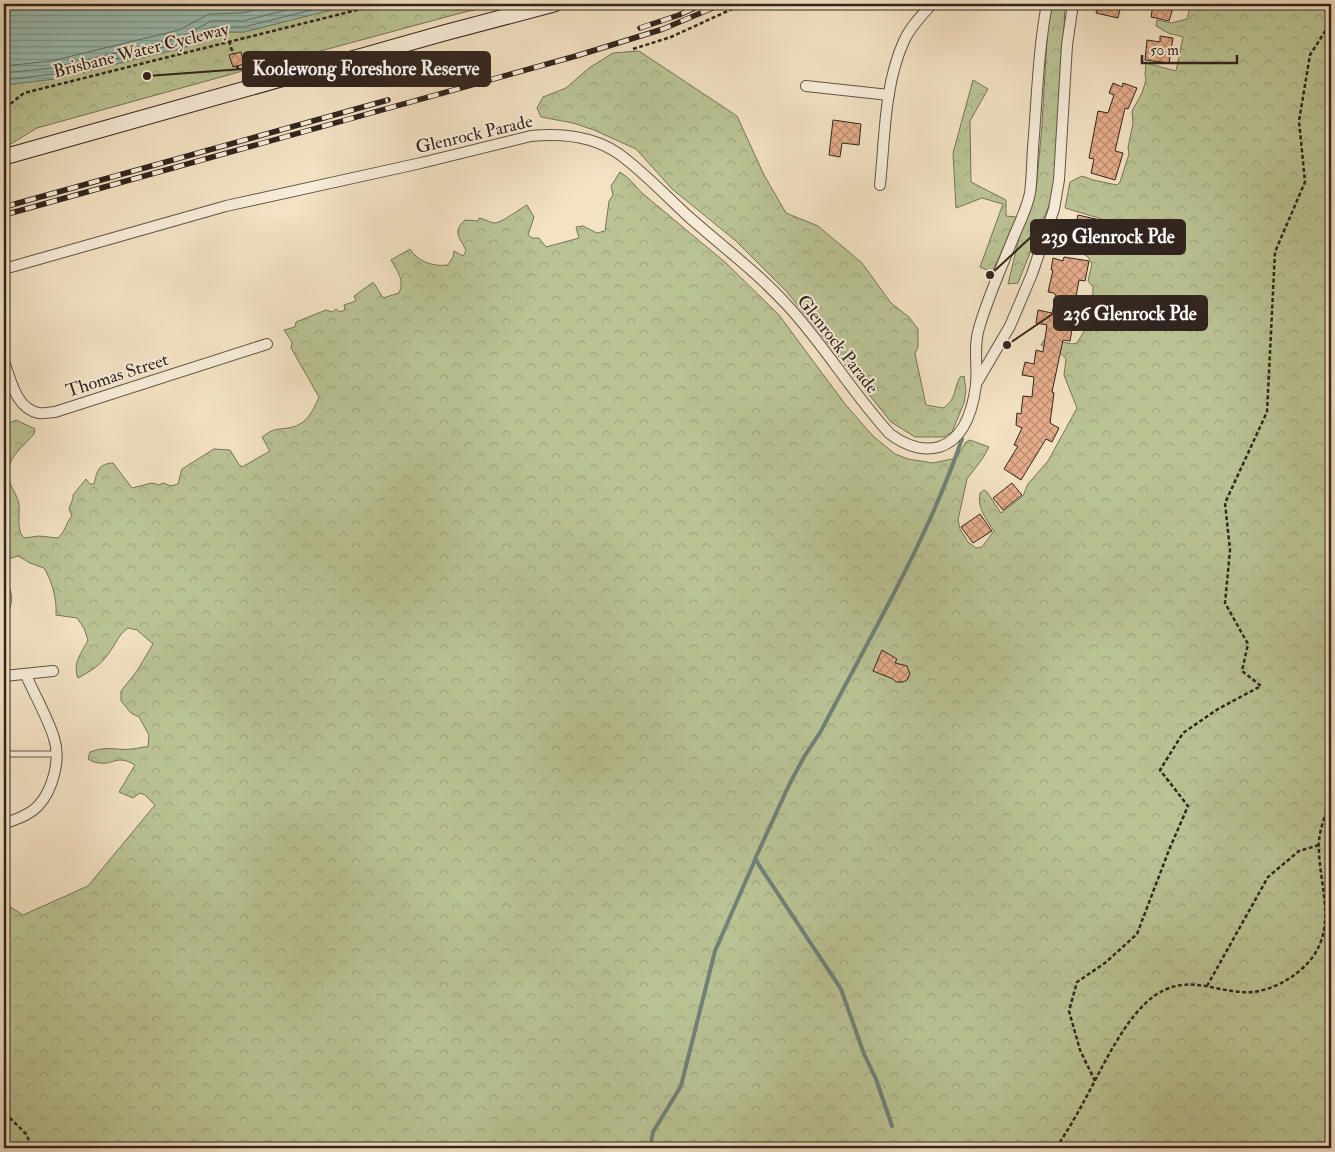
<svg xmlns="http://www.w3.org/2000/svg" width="1335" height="1152" viewBox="0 0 1335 1152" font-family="'IM FELL Double Pica',serif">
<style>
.forest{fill:url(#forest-crowns);stroke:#76745a}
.water{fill:url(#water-rules);stroke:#718177}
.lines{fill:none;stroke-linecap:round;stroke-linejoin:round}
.shore{stroke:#667268;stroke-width:1}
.stream{stroke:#718177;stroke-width:4}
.building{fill:url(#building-cross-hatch);stroke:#31251f}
.lane-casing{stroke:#625448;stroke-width:7}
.street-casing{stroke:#625448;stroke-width:12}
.secondary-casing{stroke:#31251f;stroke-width:17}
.path{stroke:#31251f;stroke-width:2.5;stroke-dasharray:4 2.5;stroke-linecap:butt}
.lane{stroke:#f7ecd8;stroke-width:5}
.street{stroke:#f7ecd8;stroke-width:10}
.secondary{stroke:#f7ecd8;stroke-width:15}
.rail-casing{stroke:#31251f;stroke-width:5.5}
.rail{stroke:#f7ecd8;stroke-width:4;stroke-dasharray:11;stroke-linecap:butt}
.labels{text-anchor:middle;stroke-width:4;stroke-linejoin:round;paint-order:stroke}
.street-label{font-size:18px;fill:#31251f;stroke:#f7ecd8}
.leader{fill:none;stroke:#31251f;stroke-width:2}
.callout-dot{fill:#31251f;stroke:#f7ecd8;stroke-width:2}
.callout{fill:#31251f;stroke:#31251f;stroke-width:2}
.callout-label{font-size:19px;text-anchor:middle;font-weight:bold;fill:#fff}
</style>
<defs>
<pattern id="forest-crowns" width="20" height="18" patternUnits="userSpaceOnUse" patternTransform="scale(1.25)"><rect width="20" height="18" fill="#bac394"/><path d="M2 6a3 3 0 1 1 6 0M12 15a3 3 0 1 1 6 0" fill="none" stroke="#a0a77f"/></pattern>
<pattern id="water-rules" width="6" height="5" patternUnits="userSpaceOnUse" patternTransform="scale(1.25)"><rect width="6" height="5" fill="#9bbeb2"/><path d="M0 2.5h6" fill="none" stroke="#7f9a90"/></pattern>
<pattern id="building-cross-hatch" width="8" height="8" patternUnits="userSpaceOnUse" patternTransform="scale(1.25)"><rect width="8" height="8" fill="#e6ad8b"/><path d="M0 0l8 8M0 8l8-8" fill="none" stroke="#bb8d71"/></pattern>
</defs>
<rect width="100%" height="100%" fill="#f3e2c3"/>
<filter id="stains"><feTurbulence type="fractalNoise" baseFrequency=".004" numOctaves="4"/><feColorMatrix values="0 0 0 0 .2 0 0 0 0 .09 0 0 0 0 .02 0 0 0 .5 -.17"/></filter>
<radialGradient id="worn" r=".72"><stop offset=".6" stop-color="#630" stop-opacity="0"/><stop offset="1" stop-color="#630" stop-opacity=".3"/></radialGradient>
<g class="forest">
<path d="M 355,4 L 500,4 L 461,13 L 276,63 L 271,61 L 239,72 L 37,128 L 9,145 L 4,146 L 4,85 L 54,79 L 186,47 L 214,32 L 244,32 Z"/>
<path d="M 1049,4 L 1065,5 L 1057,185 L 1018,283 L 1008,284 L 1019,238 L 1009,236 L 992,272 L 980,267 L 1003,204 L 982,198 L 956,208 L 953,153 L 973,80 L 988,89 L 970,121 L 971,182 L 1006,200 L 1006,216 L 1027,218 L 1036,191 L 1042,125 Z"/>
<path d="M 1191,4 L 1331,4 L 1331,1148 L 4,1148 L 4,903 L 23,915 L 88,886 L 155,805 L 145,795 L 140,793 L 133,798 L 119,792 L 135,765 C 117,754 114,765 100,763 C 96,763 91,761 88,759 L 90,752 C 109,745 115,751 132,749 C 138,749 142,746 148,747 L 149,735 L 139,717 L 131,713 L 121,701 L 121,691 L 137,671 L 153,644 L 137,630 L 128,628 C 118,635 116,644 109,653 C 101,665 91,671 78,678 C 72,664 82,652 88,640 L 84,628 L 77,618 L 56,615 C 57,599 52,581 44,568 L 30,563 L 18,556 L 8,559 L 4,564 L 4,425 L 16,420 L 35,429 L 34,434 C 20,450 3,460 10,483 C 13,490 18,497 19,505 C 20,515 16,530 24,538 L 39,536 L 58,538 C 67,529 65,524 72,516 L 69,509 L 73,498 L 73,495 L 86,479 L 90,484 L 94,484 C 97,471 98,464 113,463 L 132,488 L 152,483 L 159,485 L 163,483 L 171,486 L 178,484 L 182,469 L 214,449 L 230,450 L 238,463 L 242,467 L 270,451 L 262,437 C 275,428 274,430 288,428 C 305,426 313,412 319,397 L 291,348 L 292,342 L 284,330 L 295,327 L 296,322 L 326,310 L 332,312 L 336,309 L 340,312 L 345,310 L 344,305 L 356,301 L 354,296 L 372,283 L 374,283 L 383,298 L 399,293 C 405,280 397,271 391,260 L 410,249 C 418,262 434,267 448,265 L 453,257 L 454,251 L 463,256 L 466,251 C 461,238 451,233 465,220 L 478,221 L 479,218 C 485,219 489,222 494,223 C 500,224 521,208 527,205 L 534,217 L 528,235 L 532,238 L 539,238 L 546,247 L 579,238 L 576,227 L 583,226 L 597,233 L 605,231 L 609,201 L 613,195 L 611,186 L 620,172 L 628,178 L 642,193 L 726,263 L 779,315 L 845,404 L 873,436 L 895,454 L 908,459 L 933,463 L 952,459 L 958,455 L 966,442 L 970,440 L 989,447 L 983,458 L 967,479 L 958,520 L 960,529 L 968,542 L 976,548 L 982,547 L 994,531 C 986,518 977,509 980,493 L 984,490 L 987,492 L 1001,513 L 1023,496 L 1028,484 L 1048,461 L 1077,408 L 1064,375 L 1066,359 C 1060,350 1050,351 1041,345 L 1044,340 L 1050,339 L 1072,344 L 1077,343 L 1092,318 L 1093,287 L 1088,281 L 1092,264 L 1088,257 L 1079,251 L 1079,239 L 1095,243 L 1102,219 L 1065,208 L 1070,182 L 1082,176 L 1093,180 L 1117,185 L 1120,182 L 1129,154 L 1128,147 L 1133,124 L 1132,111 L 1142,93 L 1146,80 L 1145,75 L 1146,63 L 1176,71 L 1183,37 L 1168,33 L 1156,26 L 1157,20 L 1171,23 L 1187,19 Z"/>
<path d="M 639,51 L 737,116 L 764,175 L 786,213 L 818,226 L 862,263 L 891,303 L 909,317 L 918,329 L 918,347 L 915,354 L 926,405 L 943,408 C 957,399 953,390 960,377 L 964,376 L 966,390 L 964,403 L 952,432 L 944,437 L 915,437 L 891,422 L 787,292 L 736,241 L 672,189 L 636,149 L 594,130 L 573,123 L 541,117 L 537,108 L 543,97 L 566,88 L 589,68 L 613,53 Z"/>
<path d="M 4,573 C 11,592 17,600 4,618 Z"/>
</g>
<path class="water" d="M 4,4 L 355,4 L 244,32 L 214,32 L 186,47 L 54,79 L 4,85 Z"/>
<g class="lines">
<g class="shore">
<path d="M 4,66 L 51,61 L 179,30 L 209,14 L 242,13 L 279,4"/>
<path d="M 4,73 L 52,68 L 182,37 L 211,21 L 243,21 L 310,4"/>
<path d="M 4,80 L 53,74 L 184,42 L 212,27 L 244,27 L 335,4"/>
</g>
<g class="stream">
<path d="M 892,1126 L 876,1079 L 864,1054 L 841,989 L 755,859 L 790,783 L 804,757 L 821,731 C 871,635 927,541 962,439"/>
<path d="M 647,1148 L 651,1143 L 653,1132 L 681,1086 L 715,951 L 755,860"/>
</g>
</g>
<g class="building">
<path d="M 1098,4 L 1121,4 L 1118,18 L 1096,13 Z"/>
<path d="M 1153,4 L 1174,4 L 1169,21 L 1151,17 Z"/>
<path d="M 1160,36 L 1173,38 L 1169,63 L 1145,60 L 1147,40 L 1160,42 Z"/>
<path d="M 241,52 L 244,64 L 233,67 L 229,55 Z"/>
<path d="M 1113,83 L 1122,87 L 1123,83 L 1137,88 L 1128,109 L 1125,108 L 1115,151 L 1123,153 L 1115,180 L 1091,173 L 1094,159 L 1089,158 L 1098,111 L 1108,113 L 1114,95 L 1109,93 Z"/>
<path d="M 833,120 L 861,124 L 859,145 L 842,143 L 840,157 L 829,155 Z"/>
<path d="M 1078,215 L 1100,220 L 1094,241 L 1073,235 Z"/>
<path d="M 1064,257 L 1089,261 L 1085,281 L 1079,280 L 1072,318 L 1074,318 L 1070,341 L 1063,340 L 1052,392 L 1054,393 L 1050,423 L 1059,428 L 1052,442 L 1046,439 L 1021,480 L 1004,469 L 1018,446 L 1014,445 L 1022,428 L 1016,425 L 1017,413 L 1021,414 L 1023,396 L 1032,397 L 1034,377 L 1022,375 L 1025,362 L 1034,364 L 1036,350 L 1043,352 L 1047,325 L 1036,323 L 1038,310 L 1052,313 L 1056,296 L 1054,293 L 1048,292 L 1053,270 L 1051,270 L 1053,258 L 1063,261 Z"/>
<path d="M 1012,483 L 1022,495 L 1003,510 L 993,498 Z"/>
<path d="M 980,514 L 992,531 L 973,543 L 961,527 Z"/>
<path d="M 882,650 L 897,659 L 895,663 L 907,666 L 910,674 L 907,680 L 903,682 L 896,682 L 893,679 L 873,671 Z"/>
</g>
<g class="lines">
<defs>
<path id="lane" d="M 4,754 L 57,754"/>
<g id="street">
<path d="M 806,86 L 889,95"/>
<path d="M 880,185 C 885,137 884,85 904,41 C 910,27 922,15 932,4"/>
<path d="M 4,269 L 226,206 L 421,163 L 531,136 C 560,133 594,136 619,154 C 644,172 666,196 689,217 C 723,247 758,273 788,306 C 825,346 853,394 890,434 C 905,445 921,452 939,447 C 965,439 973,408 976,385 C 978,366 973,347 979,328 C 988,297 1002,266 1014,236 C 1020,222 1027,208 1030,193 C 1032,178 1032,162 1033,148 C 1037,100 1038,51 1047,4"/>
<path d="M 4,362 C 11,380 16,409 39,413 C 43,414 50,412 55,412 L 267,344"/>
<path d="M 976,384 L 1010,326 L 1032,274 L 1054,209 L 1059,180 L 1067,45 L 1073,4"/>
<path d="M 4,676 L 53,671"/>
<path d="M 4,824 C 15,819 29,816 38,806 C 53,790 61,759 54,738 C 48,718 34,694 26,675"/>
</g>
<path id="secondary" d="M 4,157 L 444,33 L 554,4"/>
</defs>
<use href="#lane" class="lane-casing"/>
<use href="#street" class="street-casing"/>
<use href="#secondary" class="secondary-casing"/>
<g class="path">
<path d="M 229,41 L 233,54"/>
<path d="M 633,49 L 671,37 L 743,4"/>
<path d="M 237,66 L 239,72"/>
<path d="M 4,115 L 9,105 L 24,93 L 381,4"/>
<path d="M 1207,986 L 1268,877 L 1299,851 L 1319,845"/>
<path d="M 1095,1081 L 1080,1050 L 1069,1011 L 1077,982 L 1105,963 L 1137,934 L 1169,850 L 1188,806 L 1160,770 L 1183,733 L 1218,709 L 1261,686 L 1242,671 L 1248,644 L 1225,603 L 1230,550 L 1225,503 L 1267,412 L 1275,252 L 1305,182 L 1299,121 L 1310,55 L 1331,22"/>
<path d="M 4,1106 L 10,1118 L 26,1134 L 30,1143 L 35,1148"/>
<path d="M 1056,1148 C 1066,1133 1075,1118 1083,1103 C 1102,1069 1125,1015 1157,994 C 1188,975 1210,990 1242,992 C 1270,995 1308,972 1319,946 C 1334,914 1317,875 1319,841 C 1320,827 1327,811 1331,798"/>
</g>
<use href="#lane" class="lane"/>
<use href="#street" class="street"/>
<use href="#secondary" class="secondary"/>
<defs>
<g id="rail">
<path d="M 640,28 L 679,15 L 703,4"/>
<path d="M 4,207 L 388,100"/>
<path d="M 4,215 L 576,56 L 663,29 L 722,4"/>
</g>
</defs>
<use href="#rail" class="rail-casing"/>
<use href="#rail" class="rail"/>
</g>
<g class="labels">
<g class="street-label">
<text transform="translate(141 50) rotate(-14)" y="6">Brisbane Water Cycleway</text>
<text transform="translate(474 134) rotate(-13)" y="6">Glenrock Parade</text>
<text transform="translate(838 344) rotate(52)" y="6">Glenrock Parade</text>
<text transform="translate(117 375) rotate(-18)" y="6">Thomas Street</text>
</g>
</g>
<path class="leader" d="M147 76L243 69M990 275L1031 237M1007 345L1054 313"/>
<g class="callout-dot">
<circle cx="147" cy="76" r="5"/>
<circle cx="990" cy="275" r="5"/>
<circle cx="1007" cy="345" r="5"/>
</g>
<g class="callout">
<rect x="243" y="52" width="247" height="34" rx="5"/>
<rect x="1031" y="220" width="154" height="34" rx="5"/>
<rect x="1054" y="296" width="153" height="34" rx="5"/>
</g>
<g class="callout-label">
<text x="366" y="75">Koolewong Foreshore Reserve</text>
<text x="1108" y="243">239 Glenrock Pde</text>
<text x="1130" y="320">236 Glenrock Pde</text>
</g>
<rect width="1335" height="1152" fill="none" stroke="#f3e2c3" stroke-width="20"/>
<rect x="5" y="5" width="1325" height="1142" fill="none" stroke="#31251f" stroke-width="2.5"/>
<rect x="10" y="10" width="1315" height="1132" fill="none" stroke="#31251f"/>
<path d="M1142 55v8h95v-8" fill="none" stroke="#31251f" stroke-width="2.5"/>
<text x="1150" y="55" font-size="15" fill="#31251f" stroke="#f7ecd8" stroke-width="4" paint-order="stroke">50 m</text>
<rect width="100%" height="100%" filter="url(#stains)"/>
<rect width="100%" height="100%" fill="url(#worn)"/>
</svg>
